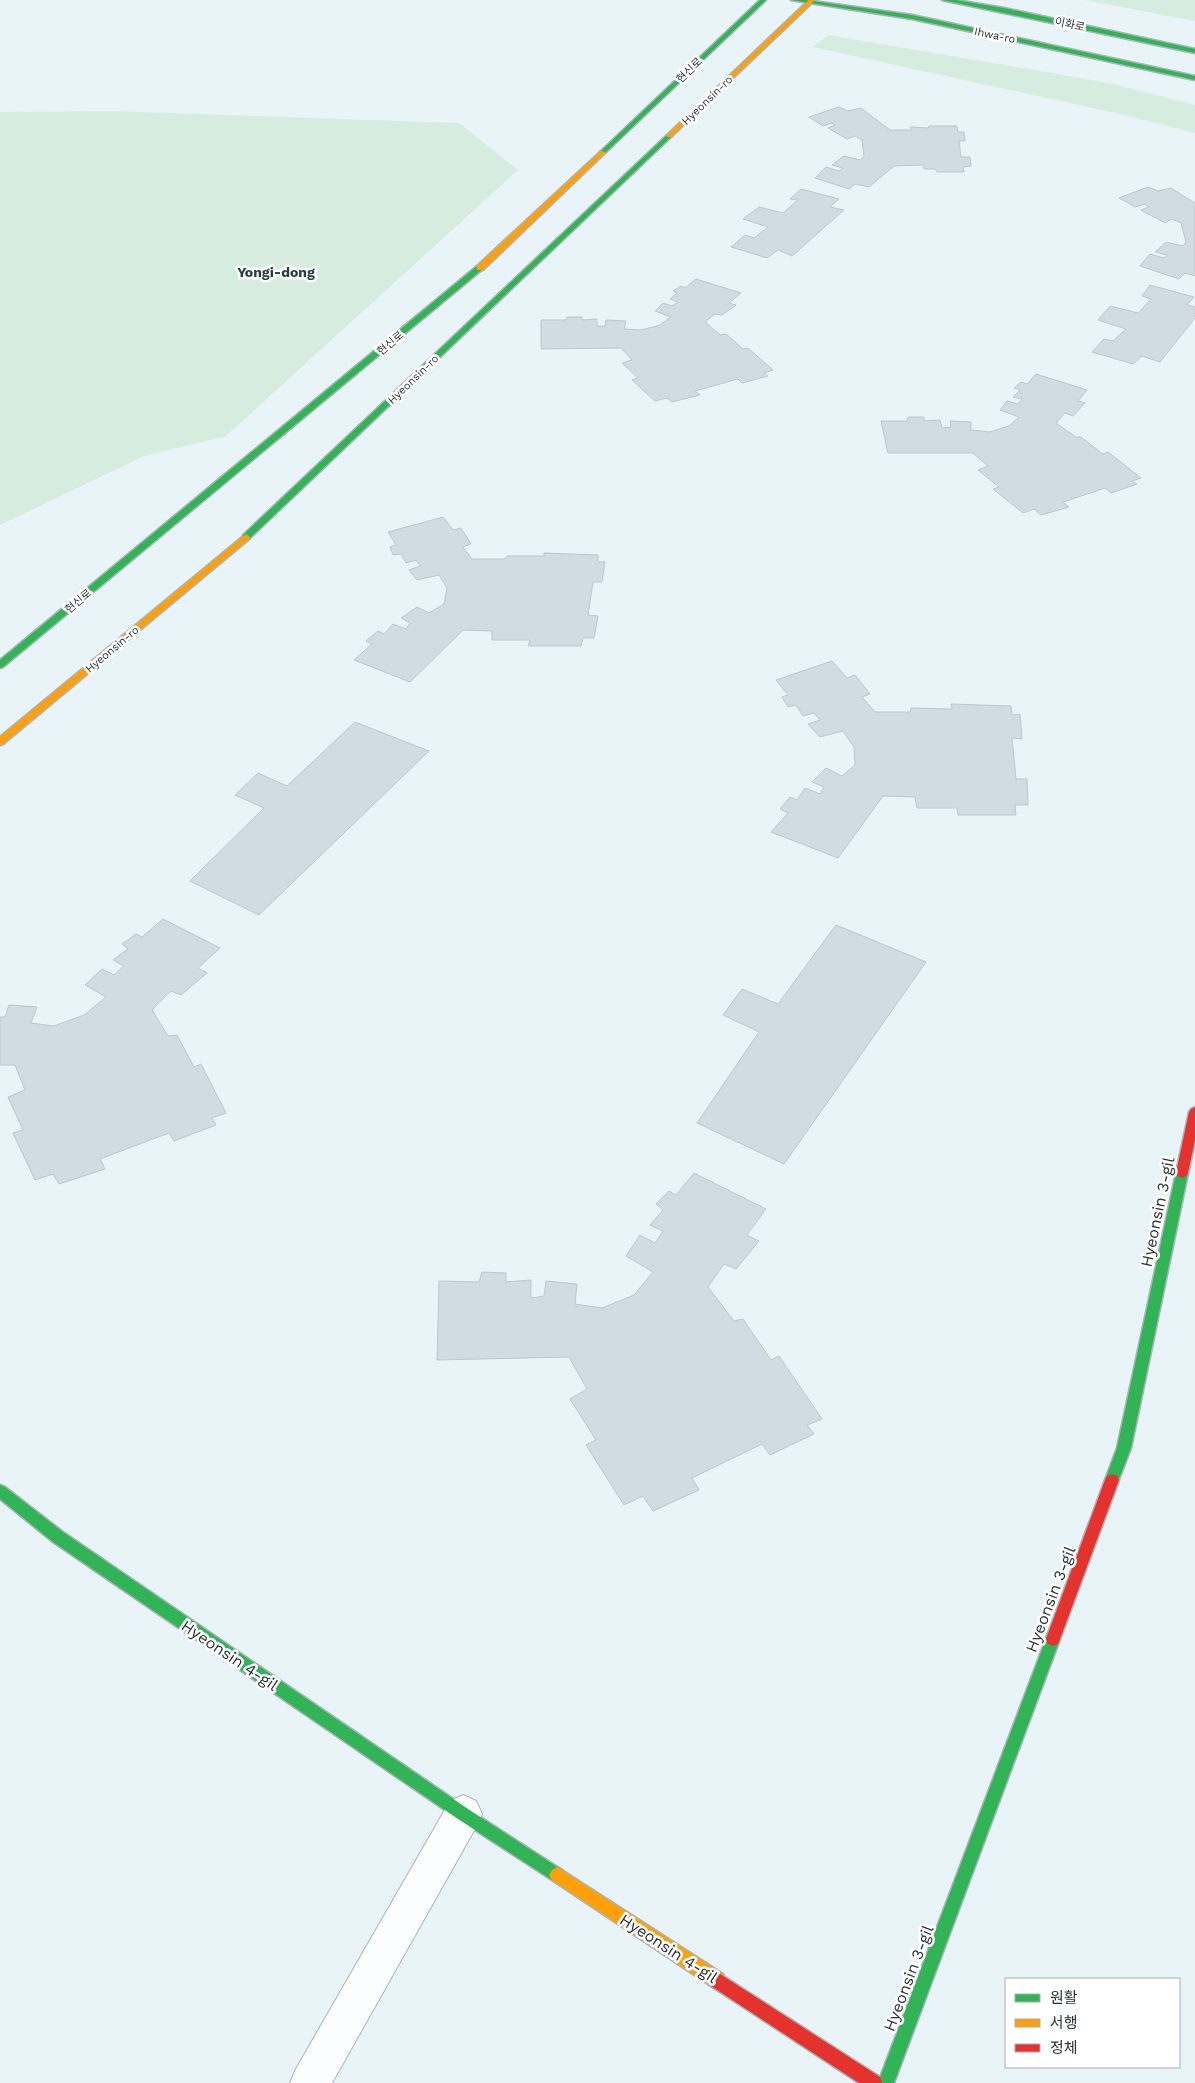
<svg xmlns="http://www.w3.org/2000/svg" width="1195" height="2083" viewBox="0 0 1195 2083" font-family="'Work Sans','Noto Sans KR',sans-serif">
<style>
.green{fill:#d6ecde}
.building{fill:#d1dbe2;stroke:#bfc6cb}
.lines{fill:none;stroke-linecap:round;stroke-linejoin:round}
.street-casing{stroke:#aab4b7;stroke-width:2}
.fast-casing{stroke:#aab4b7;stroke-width:3}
.slow-casing{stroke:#aab4b7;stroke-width:3}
.jam-casing{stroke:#aab4b7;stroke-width:3}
.street{fill:#fcfdfe;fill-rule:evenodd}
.fast{fill:#30b455;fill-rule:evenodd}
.slow{fill:#ff9f0a;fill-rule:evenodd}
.jam{fill:#e5322d;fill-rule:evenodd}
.labels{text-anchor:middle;stroke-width:5;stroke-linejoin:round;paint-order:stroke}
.far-street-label{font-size:11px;fill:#293133;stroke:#fff}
.far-quarter-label{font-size:14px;font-weight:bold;fill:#2c3d42;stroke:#fff}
.near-street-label{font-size:16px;fill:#293133;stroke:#fff}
</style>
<rect width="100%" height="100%" fill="#e8f4f8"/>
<g class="green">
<path d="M 1085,0 L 1195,0 L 1195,21 Z"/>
<path d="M 828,35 L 1109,83 L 1195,105 L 1195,133 L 1116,113 L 813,47 Z"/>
<path d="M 113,111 L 459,123 L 518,170 L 226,436 L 144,456 L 0,525 L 0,112 Z"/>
</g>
<g class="building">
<path d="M 839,107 L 848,111 L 861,108 L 890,130 L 912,130 L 910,127 L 928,128 L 929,126 L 957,126 L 958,132 L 964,132 L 965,141 L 959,141 L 961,157 L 970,157 L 971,166 L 963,167 L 964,172 L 937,172 L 935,169 L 924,169 L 923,165 L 894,166 L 869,187 L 855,184 L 849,189 L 815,178 L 826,167 L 839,171 L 843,168 L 832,165 L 844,156 L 860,160 L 864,156 L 862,140 L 855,136 L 847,139 L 828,128 L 835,125 L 832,123 L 823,126 L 809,117 Z"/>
<path d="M 1148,187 L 1158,191 L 1171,188 L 1195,203 L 1195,276 L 1185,273 L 1179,279 L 1140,266 L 1150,254 L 1164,258 L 1167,255 L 1155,252 L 1166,242 L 1183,246 L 1186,242 L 1181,223 L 1172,219 L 1165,223 L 1141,210 L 1149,207 L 1144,204 L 1135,207 L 1119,198 Z"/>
<path d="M 801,189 L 839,199 L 830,207 L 844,210 L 792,256 L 778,250 L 767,258 L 731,247 L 745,235 L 754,238 L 768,227 L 743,219 L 759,207 L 783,213 L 798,200 L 790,199 Z"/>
<path d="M 696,279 L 741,293 L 729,303 L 736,305 L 722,315 L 715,314 L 705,322 L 720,335 L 726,334 L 743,349 L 748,348 L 773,370 L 764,373 L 768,376 L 742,383 L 738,379 L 695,391 L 700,395 L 672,402 L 667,398 L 655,401 L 632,380 L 638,378 L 622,363 L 632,360 L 621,348 L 541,349 L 541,320 L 566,320 L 567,317 L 582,317 L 582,320 L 597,319 L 597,326 L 605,326 L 606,320 L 626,321 L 624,329 L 641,330 L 660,325 L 671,317 L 655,311 L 663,303 L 672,306 L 678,302 L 670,299 L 677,293 L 673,291 L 681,286 L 685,288 Z"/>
<path d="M 1150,285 L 1194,297 L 1187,305 L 1195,307 L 1195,318 L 1160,362 L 1142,356 L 1133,364 L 1092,352 L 1104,339 L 1113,341 L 1126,329 L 1098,320 L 1110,306 L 1138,313 L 1151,299 L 1142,296 Z"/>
<path d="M 1036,374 L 1087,390 L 1078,401 L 1085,403 L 1073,416 L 1065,413 L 1056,423 L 1076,437 L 1081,437 L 1103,454 L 1108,452 L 1141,478 L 1132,481 L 1137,484 L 1111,493 L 1105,488 L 1063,502 L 1069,507 L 1041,515 L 1034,509 L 1023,513 L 993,489 L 999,487 L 978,470 L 988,466 L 973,453 L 888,453 L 881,421 L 907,421 L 908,417 L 924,417 L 924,421 L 940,420 L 942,428 L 951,427 L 950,421 L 971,422 L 971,430 L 990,432 L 1009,426 L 1019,417 L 1000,410 L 1007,401 L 1018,404 L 1022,399 L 1013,397 L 1020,390 L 1014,388 L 1021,382 L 1027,384 Z"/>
<path d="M 443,517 L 453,530 L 461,528 L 471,544 L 463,547 L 472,559 L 505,559 L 507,556 L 544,556 L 544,553 L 598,555 L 598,562 L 605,562 L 602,582 L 593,582 L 588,615 L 598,616 L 594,638 L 583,638 L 581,646 L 528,646 L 530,640 L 492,640 L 492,631 L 463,630 L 410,682 L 354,660 L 372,644 L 366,641 L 378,631 L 384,634 L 393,624 L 406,629 L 410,623 L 401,618 L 417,607 L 429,613 L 444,604 L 447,588 L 439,575 L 417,580 L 409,570 L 420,566 L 416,560 L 406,563 L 401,554 L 393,555 L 390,547 L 396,545 L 388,532 Z"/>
<path d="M 832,661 L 847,678 L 855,675 L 870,694 L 862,697 L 875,712 L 910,712 L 911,708 L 952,709 L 951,704 L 1011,706 L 1012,715 L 1020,714 L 1022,739 L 1012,738 L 1016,779 L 1027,779 L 1028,805 L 1015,805 L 1016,815 L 958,815 L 957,808 L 917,808 L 915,797 L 883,796 L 838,858 L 771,832 L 788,813 L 780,809 L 790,797 L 797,800 L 805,788 L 820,794 L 824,787 L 812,782 L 826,768 L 842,776 L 855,765 L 854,747 L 843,731 L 820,737 L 808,724 L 820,720 L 814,713 L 803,716 L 796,705 L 788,707 L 782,697 L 788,695 L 776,680 Z"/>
<path d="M 355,722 L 429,751 L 259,915 L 190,881 L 264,808 L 235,795 L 258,773 L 287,786 Z"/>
<path d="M 163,919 L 220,948 L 198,968 L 207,973 L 181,995 L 171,991 L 152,1010 L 168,1036 L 177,1035 L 194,1067 L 201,1064 L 226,1113 L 212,1118 L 216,1125 L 174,1141 L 169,1133 L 100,1159 L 105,1169 L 59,1184 L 53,1174 L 35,1180 L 13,1133 L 23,1130 L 8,1097 L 25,1090 L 15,1065 L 0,1065 L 0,1017 L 5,1017 L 9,1005 L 37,1007 L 31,1023 L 54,1026 L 84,1015 L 106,997 L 85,985 L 102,969 L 114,975 L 124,966 L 113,960 L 128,949 L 122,944 L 136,934 L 142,937 Z"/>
<path d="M 836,925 L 926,962 L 784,1164 L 697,1123 L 759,1032 L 723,1015 L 742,989 L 778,1004 Z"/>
<path d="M 694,1173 L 766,1209 L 747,1235 L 759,1241 L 736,1269 L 724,1264 L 708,1287 L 734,1321 L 743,1319 L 771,1360 L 779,1356 L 822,1419 L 807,1425 L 814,1434 L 770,1455 L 762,1444 L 692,1478 L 699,1490 L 653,1511 L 643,1496 L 624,1505 L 586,1445 L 596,1440 L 570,1399 L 587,1389 L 569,1357 L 437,1360 L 439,1281 L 479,1282 L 482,1272 L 506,1273 L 506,1282 L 531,1280 L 531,1298 L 544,1296 L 546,1281 L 577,1284 L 575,1304 L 602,1308 L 634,1295 L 653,1272 L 626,1256 L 640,1235 L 655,1243 L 663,1231 L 650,1225 L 663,1210 L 656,1204 L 669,1191 L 676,1195 Z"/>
</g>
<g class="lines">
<defs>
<path id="street" d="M 463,1795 L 476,1801 L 482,1814 L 476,1827 L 332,2083 L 290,2083 L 296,2069 L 450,1801 Z"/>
<g id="fast">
<path d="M 760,0 L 766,0 L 605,153 L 601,153 L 601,151 Z"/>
<path d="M 791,0 L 806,0 L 912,15 L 1195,76 L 1195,80 L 912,19 Z"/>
<path d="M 942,0 L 956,0 L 1004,8 L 1195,49 L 1195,53 Z"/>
<path d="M 667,135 L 672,136 L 249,539 L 243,539 L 243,535 Z"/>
<path d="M 477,266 L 484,268 L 3,667 L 0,668 L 0,660 Z"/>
<path d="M 1182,1168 L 1186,1170 L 1188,1173 L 1131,1448 L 1117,1484 L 1112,1486 L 1107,1484 L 1105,1480 L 1117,1448 L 1176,1173 L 1178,1170 Z"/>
<path d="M 0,1485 L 5,1487 L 63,1532 L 468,1809 L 562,1870 L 565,1875 L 562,1880 L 557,1883 L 552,1880 L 458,1819 L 53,1542 L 0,1499 Z"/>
<path d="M 1053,1632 L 1058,1634 L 1060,1639 L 894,2083 L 878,2083 L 1046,1639 L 1048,1634 Z"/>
</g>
<g id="slow">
<path d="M 809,0 L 815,0 L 671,137 L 667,137 L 667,135 Z"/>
<path d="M 601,151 L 606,152 L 483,270 L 477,270 L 477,266 Z"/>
<path d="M 246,534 L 250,537 L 249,539 L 3,744 L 0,745 L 0,737 Z"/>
<path d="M 557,1867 L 723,1974 L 725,1980 L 723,1986 L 717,1988 L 711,1986 L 552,1880 L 549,1875 L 552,1870 Z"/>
</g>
<g id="jam">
<path d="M 1195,1107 L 1195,1140 L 1188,1173 L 1186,1176 L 1182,1178 L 1178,1176 L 1176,1173 L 1189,1112 L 1191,1109 Z"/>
<path d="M 1112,1474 L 1117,1476 L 1119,1480 L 1060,1639 L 1058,1644 L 1053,1646 L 1048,1644 L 1046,1639 L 1105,1480 L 1107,1476 Z"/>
<path d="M 717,1972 L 880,2077 L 882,2083 L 859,2083 L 711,1986 L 709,1980 L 711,1974 Z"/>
</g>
</defs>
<use href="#street" class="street-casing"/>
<use href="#fast" class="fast-casing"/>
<use href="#slow" class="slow-casing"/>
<use href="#jam" class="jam-casing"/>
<use href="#street" class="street"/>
<use href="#fast" class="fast"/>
<use href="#slow" class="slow"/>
<use href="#jam" class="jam"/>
</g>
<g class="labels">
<g class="far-street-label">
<text transform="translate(1070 24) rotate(12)" y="4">이화로</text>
<text transform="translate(995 35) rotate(12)" y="4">Ihwa-ro</text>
<text transform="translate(689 70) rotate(-44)" y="4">현신로</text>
<text transform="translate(707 100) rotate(-44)" y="4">Hyeonsin-ro</text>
<text transform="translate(390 343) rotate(-40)" y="4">현신로</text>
<text transform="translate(413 379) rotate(-44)" y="4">Hyeonsin-ro</text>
<text transform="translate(78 601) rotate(-40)" y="4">현신로</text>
<text transform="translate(112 649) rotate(-40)" y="4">Hyeonsin-ro</text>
</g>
<g class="far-quarter-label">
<text x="276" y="277">Yongi-dong</text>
</g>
<g class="near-street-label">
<text transform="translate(1157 1212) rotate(-78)" y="6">Hyeonsin 3-gil</text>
<text transform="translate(1050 1599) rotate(-69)" y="6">Hyeonsin 3-gil</text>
<text transform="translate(230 1655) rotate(34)" y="6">Hyeonsin 4-gil</text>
<text transform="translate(669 1948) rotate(33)" y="6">Hyeonsin 4-gil</text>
<text transform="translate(908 1978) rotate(-69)" y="6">Hyeonsin 3-gil</text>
</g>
</g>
<rect x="1005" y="1978" width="175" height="90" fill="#ffffff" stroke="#a9adad"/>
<rect x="1015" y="1994" width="25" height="8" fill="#30b455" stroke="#a9adad"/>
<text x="1050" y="2003" font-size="15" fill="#293133">원활</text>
<rect x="1015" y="2019" width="25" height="8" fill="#ff9f0a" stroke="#a9adad"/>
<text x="1050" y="2028" font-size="15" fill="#293133">서행</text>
<rect x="1015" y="2044" width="25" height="8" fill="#e5322d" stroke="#a9adad"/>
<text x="1050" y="2053" font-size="15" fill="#293133">정체</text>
</svg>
